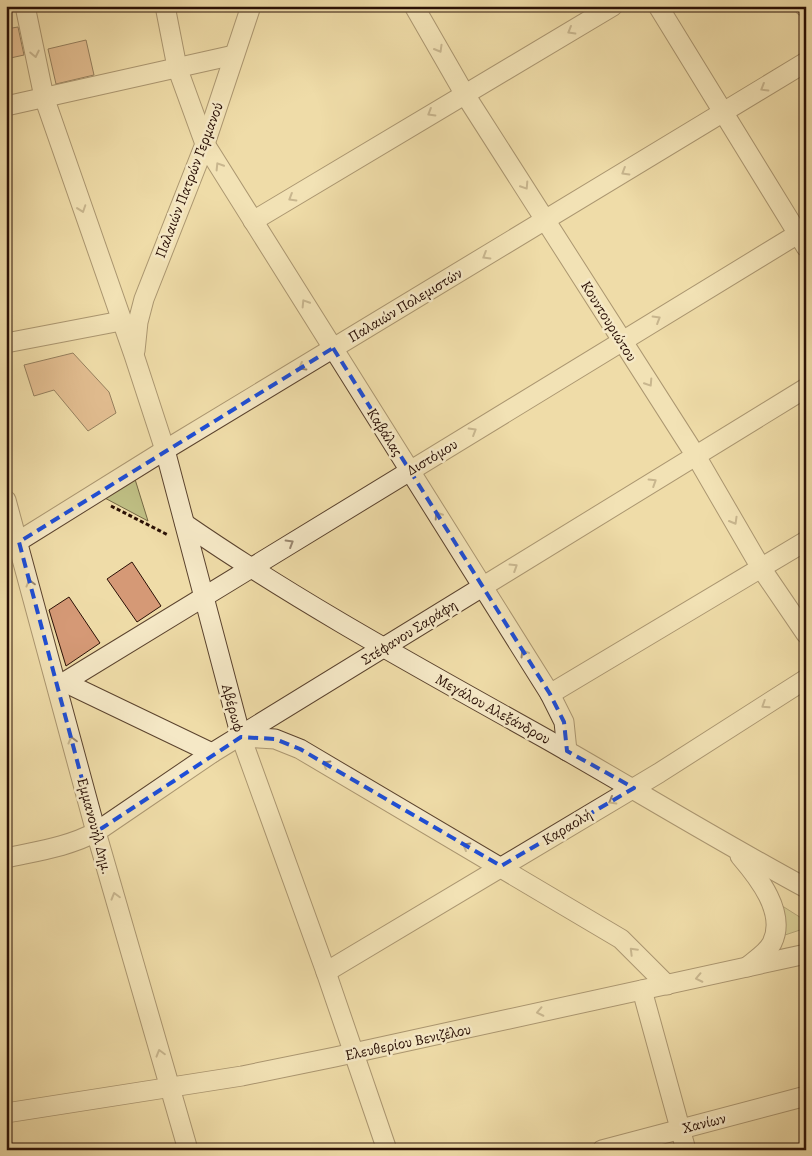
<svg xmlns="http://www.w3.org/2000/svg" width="812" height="1156" viewBox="0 0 812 1156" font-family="Alegreya,serif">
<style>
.green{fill:#bfbf84;stroke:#746844}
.building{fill:#d59976;stroke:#2a1005}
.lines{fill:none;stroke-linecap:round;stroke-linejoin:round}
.minor-casing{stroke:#5b432e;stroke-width:21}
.path{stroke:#2a1005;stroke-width:3;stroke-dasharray:4 2.5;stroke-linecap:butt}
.minor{stroke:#f5e8c6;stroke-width:19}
.oneway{stroke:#9a876f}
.marked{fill:none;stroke:#1d4ed8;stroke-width:4;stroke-dasharray:10 6;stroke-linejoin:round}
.labels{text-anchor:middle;stroke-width:5;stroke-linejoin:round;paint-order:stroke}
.street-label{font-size:15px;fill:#2a1005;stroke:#f5e8c6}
</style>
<rect width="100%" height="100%" fill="#efdca8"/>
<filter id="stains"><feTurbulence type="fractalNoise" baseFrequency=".004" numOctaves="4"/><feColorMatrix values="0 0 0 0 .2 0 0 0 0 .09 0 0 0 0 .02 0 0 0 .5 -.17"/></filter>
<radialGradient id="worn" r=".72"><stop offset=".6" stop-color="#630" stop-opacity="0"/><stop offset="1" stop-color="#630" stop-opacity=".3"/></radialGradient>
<g class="green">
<path d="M 134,476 L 148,521 L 101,496 Z"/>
<path d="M 776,902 L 806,921 L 806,928 L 782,936 Z"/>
</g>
<g class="building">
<path d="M 18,27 L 24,55 L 6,59 L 6,29 Z"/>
<path d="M 86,40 L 94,75 L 56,84 L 48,49 Z"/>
<path d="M 73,353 L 109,392 L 116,413 L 88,431 L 54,390 L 34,396 L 24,365 Z"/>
<path d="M 132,562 L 161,606 L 137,622 L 107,579 Z"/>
<path d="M 69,597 L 100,643 L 66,666 L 49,610 Z"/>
</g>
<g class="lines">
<defs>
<g id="minor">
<path d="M 25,6 L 44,97 L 134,355 L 165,450 L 241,737 L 326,972 L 387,1150"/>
<path d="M 165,6 L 177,67 L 205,144 L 550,694 L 564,722 L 567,751"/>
<path d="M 414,6 L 464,93 L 696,456 L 761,568 L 806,634"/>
<path d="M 658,6 L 806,247"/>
<path d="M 804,6 L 806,7"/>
<path d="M 6,106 L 234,55"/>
<path d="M 253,221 L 613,6"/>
<path d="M 6,343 L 121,321"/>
<path d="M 135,351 L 138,322 L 144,299 L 205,144 L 251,6"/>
<path d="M 6,500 L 96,832 L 188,1150"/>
<path d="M 185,524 C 301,604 425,671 548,740 C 634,789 719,841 806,888"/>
<path d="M 6,549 L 165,450 L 806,62"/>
<path d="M 64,682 L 212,753"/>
<path d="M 58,686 L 806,229"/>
<path d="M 550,694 L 806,541"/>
<path d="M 241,737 L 275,739 L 300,749 L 621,939 L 667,985"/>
<path d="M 740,856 C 758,877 787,913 772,943 C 767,953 755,960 747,967"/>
<path d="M 6,858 C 37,851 68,847 96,832 L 212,753 L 806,388"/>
<path d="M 326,972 L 659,773 L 806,679"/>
<path d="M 642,990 L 686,1150"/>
<path d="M 6,1113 L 242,1076 L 335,1057 L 806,954"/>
<path d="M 602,1150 L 806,1096"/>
</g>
</defs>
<use href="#minor" class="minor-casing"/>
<path class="path" d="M 111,506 L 168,535"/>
<use href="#minor" class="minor"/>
</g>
<defs><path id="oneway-chevron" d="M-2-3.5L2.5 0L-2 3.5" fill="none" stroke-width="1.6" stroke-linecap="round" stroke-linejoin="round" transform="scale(1.25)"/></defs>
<g class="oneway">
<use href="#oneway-chevron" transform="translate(571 31) rotate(150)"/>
<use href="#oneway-chevron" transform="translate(439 49) rotate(60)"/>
<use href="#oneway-chevron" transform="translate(35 54) rotate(78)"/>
<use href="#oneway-chevron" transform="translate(764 88) rotate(149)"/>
<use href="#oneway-chevron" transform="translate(431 113) rotate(149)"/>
<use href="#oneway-chevron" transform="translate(219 166) rotate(-122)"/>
<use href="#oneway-chevron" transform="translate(625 172) rotate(149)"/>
<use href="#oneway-chevron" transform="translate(525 186) rotate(57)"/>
<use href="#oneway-chevron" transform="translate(292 198) rotate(149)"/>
<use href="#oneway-chevron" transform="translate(82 209) rotate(71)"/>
<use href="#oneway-chevron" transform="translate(486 256) rotate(149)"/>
<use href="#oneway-chevron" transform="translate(305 303) rotate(-122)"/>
<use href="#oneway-chevron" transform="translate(657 319) rotate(-31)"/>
<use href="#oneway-chevron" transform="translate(302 367) rotate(149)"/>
<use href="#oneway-chevron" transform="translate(649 383) rotate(57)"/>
<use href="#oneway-chevron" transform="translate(473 431) rotate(-31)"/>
<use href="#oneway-chevron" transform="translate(653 482) rotate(-32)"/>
<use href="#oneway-chevron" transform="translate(438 515) rotate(-123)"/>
<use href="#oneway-chevron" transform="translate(734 521) rotate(60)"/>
<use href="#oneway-chevron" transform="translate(290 543) rotate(-31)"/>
<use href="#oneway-chevron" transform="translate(514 567) rotate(-32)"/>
<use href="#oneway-chevron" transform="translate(30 583) rotate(-105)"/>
<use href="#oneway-chevron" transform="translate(524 653) rotate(-121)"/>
<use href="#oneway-chevron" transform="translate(765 705) rotate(147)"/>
<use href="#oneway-chevron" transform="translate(72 740) rotate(-105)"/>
<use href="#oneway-chevron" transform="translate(326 764) rotate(-150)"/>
<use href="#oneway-chevron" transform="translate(612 801) rotate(150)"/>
<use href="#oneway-chevron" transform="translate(466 846) rotate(-150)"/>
<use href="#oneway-chevron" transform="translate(115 896) rotate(-106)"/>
<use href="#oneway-chevron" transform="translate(633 951) rotate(-135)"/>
<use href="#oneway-chevron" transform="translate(699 978) rotate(168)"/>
<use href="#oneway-chevron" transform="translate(540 1012) rotate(168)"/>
<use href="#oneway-chevron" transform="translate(160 1053) rotate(-106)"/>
</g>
<path d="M0 0H812V1156H0ZM 333,348 L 550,694 L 564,722 L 567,751 L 634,788 L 501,866 L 300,749 L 275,739 L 241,737 L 96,832 L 19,542 Z" fill="#efdca8" fill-opacity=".55" fill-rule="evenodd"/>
<path class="marked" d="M 333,348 L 550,694 L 564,722 L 567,751 L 634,788 L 501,866 L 300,749 L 275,739 L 241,737 L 96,832 L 19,542 Z"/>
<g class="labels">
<g class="street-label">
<text transform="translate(189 180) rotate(-69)" y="5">Παλαιών Πατρών Γερμανού</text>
<text transform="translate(405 305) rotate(-31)" y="5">Παλαιών Πολεμιστών</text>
<text transform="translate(609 321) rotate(58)" y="5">Κουντουριώτου</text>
<text transform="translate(385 432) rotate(58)" y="5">Καβάλας</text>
<text transform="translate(432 457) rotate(-31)" y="5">Διστόμου</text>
<text transform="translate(409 632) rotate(-32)" y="5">Στέφανου Σαράφη</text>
<text transform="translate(233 708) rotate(75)" y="5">Αβέρωφ</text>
<text transform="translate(493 709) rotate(29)" y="5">Μεγάλου Αλεξάνδρου</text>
<text transform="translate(95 826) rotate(75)" y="5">Εμμανουήλ Δημ.</text>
<text transform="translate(567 827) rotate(-31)" y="5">Καραολή</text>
<text transform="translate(408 1042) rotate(-12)" y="5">Ελευθερίου Βενιζέλου</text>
<text transform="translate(704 1123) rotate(-14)" y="5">Χανίων</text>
</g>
</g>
<rect width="812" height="1156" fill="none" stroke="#efdca8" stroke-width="25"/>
<rect x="8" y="8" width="797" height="1141" fill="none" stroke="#2a1005" stroke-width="2.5"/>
<rect x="12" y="12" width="787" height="1131" fill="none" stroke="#2a1005"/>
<rect width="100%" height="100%" filter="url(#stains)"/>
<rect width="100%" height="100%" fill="url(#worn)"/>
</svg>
